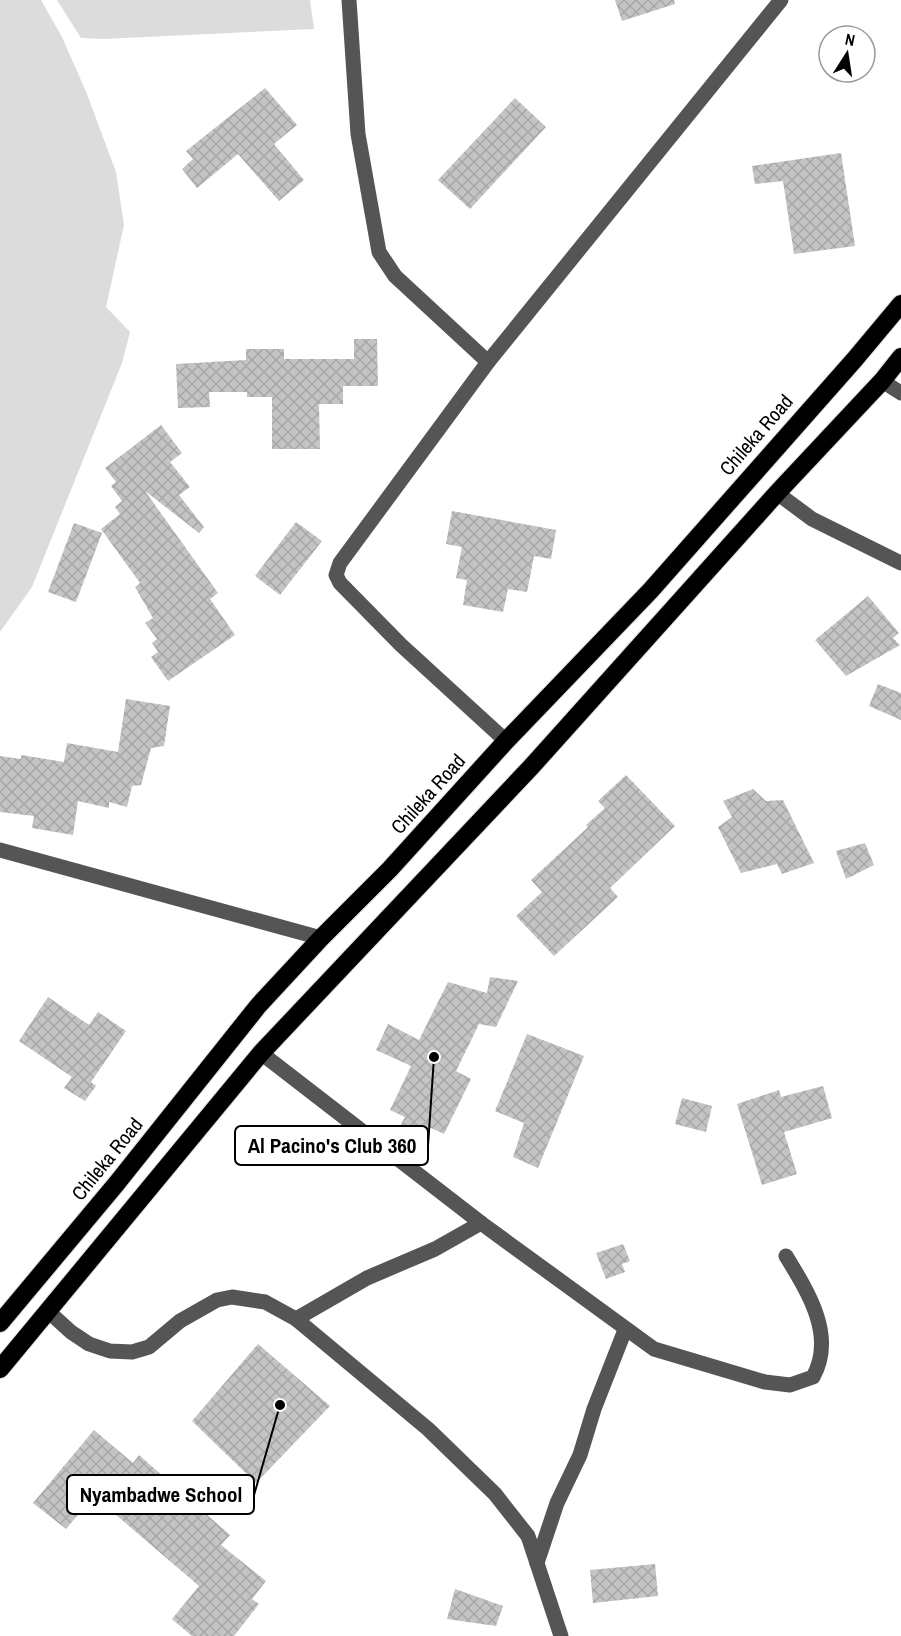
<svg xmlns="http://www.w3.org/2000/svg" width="901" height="1636" viewBox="0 0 901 1636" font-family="'Archivo Narrow',sans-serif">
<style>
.grass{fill:#dcdcdc}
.building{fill:url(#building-cross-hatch)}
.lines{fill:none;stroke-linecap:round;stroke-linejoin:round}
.highway-casing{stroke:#dbdbdb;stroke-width:20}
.minor{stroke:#555;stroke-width:15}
.highway{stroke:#000;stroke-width:18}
.labels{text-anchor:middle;stroke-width:4.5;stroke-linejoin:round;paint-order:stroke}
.street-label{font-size:20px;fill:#000;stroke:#fff}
.leader{fill:none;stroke:#000;stroke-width:2}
.callout-dot{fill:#000;stroke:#fff;stroke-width:2}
.callout{fill:#fff;stroke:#000;stroke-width:2}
.callout-label{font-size:21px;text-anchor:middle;font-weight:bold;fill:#000}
</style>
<defs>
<pattern id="building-cross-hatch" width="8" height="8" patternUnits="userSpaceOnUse" patternTransform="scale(1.5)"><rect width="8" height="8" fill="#c4c4c4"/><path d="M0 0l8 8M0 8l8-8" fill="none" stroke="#a7a7a7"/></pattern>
</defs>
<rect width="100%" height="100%" fill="#fff"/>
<g class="grass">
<path d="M 0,0 L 41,0 L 62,37 L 87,94 L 116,172 L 124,225 L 106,307 L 130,332 L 122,363 L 32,587 L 0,632 Z"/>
<path d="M 57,0 L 310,0 L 314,29 L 103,39 L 81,38 Z"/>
</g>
<g class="building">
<path d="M 615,0 L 674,0 L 675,4 L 622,21 Z"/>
<path d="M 265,88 L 297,125 L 274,144 L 304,180 L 279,201 L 238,154 L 197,188 L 182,169 L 193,159 L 186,151 Z"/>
<path d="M 515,98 L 546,127 L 470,209 L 438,180 Z"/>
<path d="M 841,153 L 855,246 L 794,254 L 783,181 L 755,184 L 752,166 Z"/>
<path d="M 354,339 L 377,339 L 378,386 L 343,386 L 343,404 L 319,404 L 320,449 L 272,449 L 272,397 L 247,397 L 247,392 L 209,392 L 210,407 L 178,408 L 176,364 L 246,360 L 246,349 L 284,349 L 284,359 L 354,359 Z"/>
<path d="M 161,425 L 182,453 L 170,462 L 190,487 L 179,495 L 204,527 L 199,533 L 145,491 L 218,593 L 210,599 L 235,635 L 168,681 L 151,657 L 158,652 L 152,643 L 157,639 L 145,623 L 153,618 L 135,587 L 140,583 L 101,529 L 120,514 L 115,507 L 122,501 L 111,486 L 116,482 L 105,468 Z"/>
<path d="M 452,511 L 556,530 L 551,559 L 534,556 L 527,592 L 508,589 L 503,612 L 463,605 L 467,580 L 456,578 L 462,547 L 446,544 Z"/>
<path d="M 296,522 L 322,541 L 280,595 L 255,576 Z"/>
<path d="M 74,523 L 102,533 L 76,602 L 48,592 Z"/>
<path d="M 868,596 L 899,633 L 893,638 L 900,645 L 846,676 L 815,640 Z"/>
<path d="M 878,684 L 901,693 L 901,720 L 869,706 Z"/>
<path d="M 126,699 L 170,706 L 164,746 L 151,748 L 141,785 L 132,786 L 127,807 L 109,802 L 109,808 L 78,801 L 73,835 L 32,828 L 34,816 L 0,812 L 0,756 L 21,759 L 21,755 L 64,762 L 67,743 L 118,752 Z"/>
<path d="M 626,775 L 675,826 L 610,888 L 618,897 L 554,956 L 516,916 L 542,892 L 531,880 L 588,827 L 586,825 L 605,808 L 598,801 Z"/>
<path d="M 753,789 L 766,801 L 783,800 L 814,863 L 782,874 L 777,864 L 741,873 L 718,827 L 732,817 L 723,801 Z"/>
<path d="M 865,843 L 874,865 L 846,879 L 836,851 Z"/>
<path d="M 490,977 L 518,981 L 496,1027 L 479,1024 L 456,1071 L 471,1079 L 444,1134 L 429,1127 L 423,1142 L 398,1130 L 405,1117 L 390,1110 L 411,1066 L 376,1050 L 388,1024 L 419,1040 L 448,982 L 487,993 Z"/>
<path d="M 48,997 L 89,1025 L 98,1012 L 126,1031 L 91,1082 L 96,1086 L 85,1101 L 64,1088 L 72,1077 L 19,1041 Z"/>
<path d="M 527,1034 L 584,1056 L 538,1168 L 513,1157 L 524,1123 L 495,1111 Z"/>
<path d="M 823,1086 L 832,1118 L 784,1132 L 797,1174 L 762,1185 L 737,1104 L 779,1090 L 781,1097 Z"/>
<path d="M 682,1098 L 712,1106 L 706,1132 L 675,1124 Z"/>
<path d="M 623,1244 L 630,1261 L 622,1264 L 625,1272 L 606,1279 L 596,1253 Z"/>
<path d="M 258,1344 L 330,1406 L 256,1483 L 192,1421 Z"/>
<path d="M 94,1430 L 133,1463 L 139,1455 L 230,1535 L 221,1545 L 266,1581 L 252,1599 L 259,1604 L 234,1636 L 192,1636 L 172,1619 L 199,1586 L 94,1496 L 66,1529 L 33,1503 Z"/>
<path d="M 655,1564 L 658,1596 L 593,1603 L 590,1570 Z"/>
<path d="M 455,1589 L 503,1606 L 496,1626 L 447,1619 Z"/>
</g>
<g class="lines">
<defs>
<g id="highway">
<path d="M 0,1323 L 117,1183 L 258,1006 L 321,938 L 390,869 L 506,741 L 651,590 L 855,359 L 901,304"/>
<path d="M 0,1369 L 261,1053 L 532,766 L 777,493 L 882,381 L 901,357"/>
</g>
</defs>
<use href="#highway" class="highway-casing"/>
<g class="minor">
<path d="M 349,0 L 358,134 L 379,252 L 395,276 L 488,362"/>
<path d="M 882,381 L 901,393"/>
<path d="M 777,493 L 812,519 L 901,563"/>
<path d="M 506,741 L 401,645 L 340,583 L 336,575 L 340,563 L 488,362 L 781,0"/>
<path d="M 0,850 L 321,938"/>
<path d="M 261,1053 L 481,1223 L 654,1349 L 765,1382 L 790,1385 L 813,1377 C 836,1336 808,1292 786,1256"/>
<path d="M 49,1312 L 71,1332 L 89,1344 L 110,1351 L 132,1352 L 149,1347 L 180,1321 L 217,1300 L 232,1297 L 265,1302 L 296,1319 L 428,1429 L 495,1494 L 528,1536 L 561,1636"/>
<path d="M 296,1319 L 367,1278 L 435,1249 L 481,1223"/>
<path d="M 537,1563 L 557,1503 L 580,1455 L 594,1409 L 625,1330"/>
</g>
<use href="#highway" class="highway"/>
</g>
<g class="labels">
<g class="street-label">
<text transform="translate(756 435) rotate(-49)" y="7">Chileka Road</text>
<text transform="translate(428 794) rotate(-48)" y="7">Chileka Road</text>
<text transform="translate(107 1159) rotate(-51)" y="7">Chileka Road</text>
</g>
</g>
<path class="leader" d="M434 1057L428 1146M280 1405L254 1495"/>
<g class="callout-dot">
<circle cx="434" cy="1057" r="6"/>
<circle cx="280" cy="1405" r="6"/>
</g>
<g class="callout">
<rect x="235" y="1126" width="193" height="39" rx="6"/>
<rect x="67" y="1475" width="187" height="39" rx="6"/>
</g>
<g class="callout-label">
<text x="332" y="1153">Al Pacino's Club 360</text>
<text x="161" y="1502">Nyambadwe School</text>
</g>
<g transform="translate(847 54) rotate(12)"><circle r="28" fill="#ffffff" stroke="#999999" stroke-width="1.5"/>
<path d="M0-4.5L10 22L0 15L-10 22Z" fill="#000000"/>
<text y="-9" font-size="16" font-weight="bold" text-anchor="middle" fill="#000000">N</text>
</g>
</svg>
